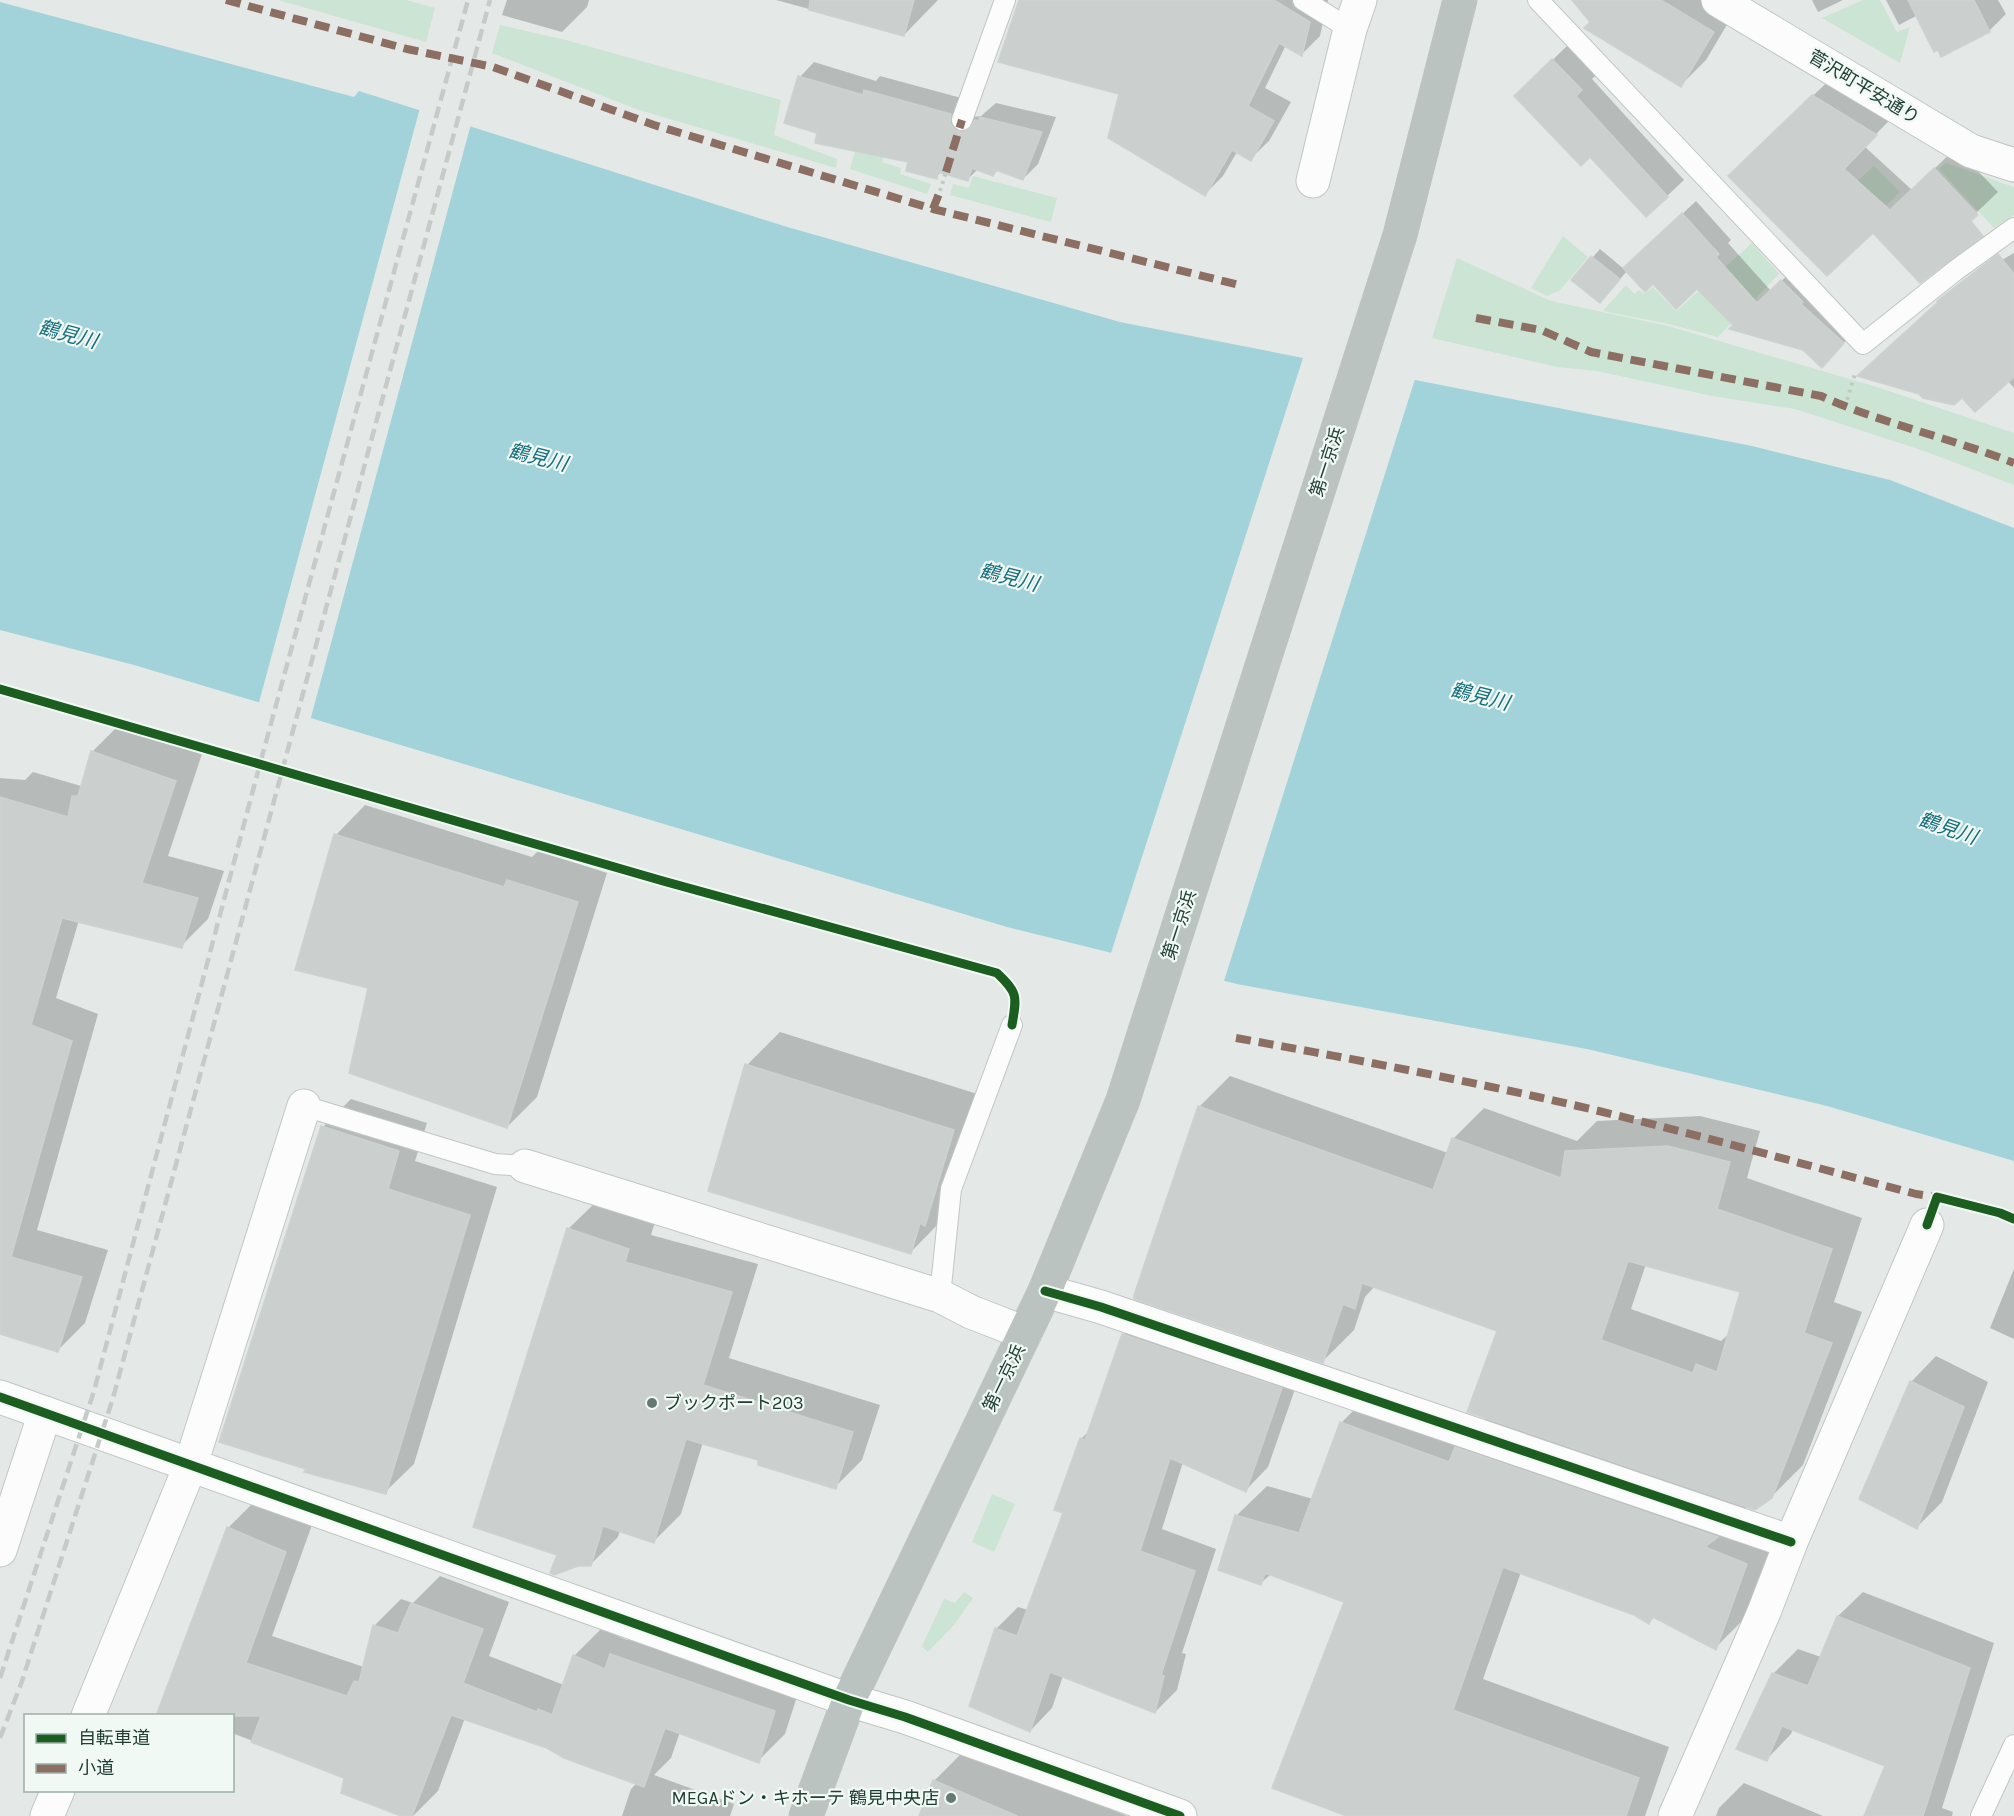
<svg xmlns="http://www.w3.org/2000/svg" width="2014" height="1816" viewBox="0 0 2014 1816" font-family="Karla,'Noto Sans JP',sans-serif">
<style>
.green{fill:#cce4d3}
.water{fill:#a2d3da}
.pier{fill:#e4e9e7}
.shadow{fill:#0003;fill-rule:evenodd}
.building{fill:#cbd0ce;stroke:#ccd2d0;stroke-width:1.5;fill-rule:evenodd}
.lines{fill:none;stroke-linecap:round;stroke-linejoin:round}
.lane-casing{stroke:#c1c6c4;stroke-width:22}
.street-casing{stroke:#c1c6c4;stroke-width:35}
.secondary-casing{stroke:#bfc7c4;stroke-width:35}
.highway-casing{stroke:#bcc5c2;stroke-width:35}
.path{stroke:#c0cac5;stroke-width:4;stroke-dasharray:3 4.5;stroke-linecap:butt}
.lane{stroke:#fbfcfb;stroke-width:20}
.street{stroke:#fbfcfb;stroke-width:33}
.secondary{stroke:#fbfcfb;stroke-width:33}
.highway{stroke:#bac3c0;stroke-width:33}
.rail{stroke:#c6cac9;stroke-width:4.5;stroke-dasharray:12 6;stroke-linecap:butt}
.quiet{stroke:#8d6e63;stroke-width:8;stroke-dasharray:15 8;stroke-linecap:butt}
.cycleway-casing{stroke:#f1f9f5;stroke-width:13}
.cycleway{stroke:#1b5e20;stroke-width:9}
.poi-dot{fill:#657a73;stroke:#f1f9f5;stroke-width:2}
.labels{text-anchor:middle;stroke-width:4.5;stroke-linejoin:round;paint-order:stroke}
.street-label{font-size:18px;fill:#203e35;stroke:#f1f9f5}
.poi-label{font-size:18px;fill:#203e35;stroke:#f1f9f5;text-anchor:start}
.water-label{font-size:20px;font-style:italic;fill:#176e7d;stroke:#f1f9f5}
</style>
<rect width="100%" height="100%" fill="#e4e9e7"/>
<g class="green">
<path d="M 278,0 L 406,0 L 435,8 L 426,42 Z"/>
<path d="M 1863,0 L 1880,0 L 1897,32 L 1910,27 L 1900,63 L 1822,18 Z"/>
<path d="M 500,25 L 566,40 L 781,100 L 774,135 L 837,159 L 836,168 L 639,110 L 492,53 Z"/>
<path d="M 887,147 L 882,162 L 901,168 L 900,174 L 931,184 L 927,194 L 850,169 L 856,148 Z"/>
<path d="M 1946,163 L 2014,187 L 2014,215 L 1994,228 L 1939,169 Z"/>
<path d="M 1874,166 L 1900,192 L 1864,227 L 1837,200 Z"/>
<path d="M 973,176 L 1057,198 L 1051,222 L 950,195 L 953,184 L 969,188 Z"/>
<path d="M 1563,236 L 1588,257 L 1559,291 L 1547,296 L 1531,288 Z"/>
<path d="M 1752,243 L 1779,274 L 1718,337 L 1669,324 L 1603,311 L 1626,285 L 1634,294 L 1639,290 L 1644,294 L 1653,287 L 1676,311 Z"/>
<path d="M 1457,258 L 1551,301 L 1668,326 L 1877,387 L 2014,433 L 2014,485 L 1921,450 L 1795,409 L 1712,396 L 1597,371 L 1557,367 L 1432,338 Z"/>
<path d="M 992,1494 L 1015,1504 L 994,1552 L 972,1542 Z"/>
<path d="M 964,1592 L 973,1598 L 954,1625 L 928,1652 L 922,1646 L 944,1599 L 955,1603 Z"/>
</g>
<path class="water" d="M 0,2 L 354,97 L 359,91 L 784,226 L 1120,322 L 1752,446 L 1890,480 L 2014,528 L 2014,1161 L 1827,1106 L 1587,1049 L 1237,984 L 1007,927 L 134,665 L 0,630 Z"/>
<g class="pier">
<path d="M 420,108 L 471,124 L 310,721 L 258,706 Z"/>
<path d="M 1304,355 L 1416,376 L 1223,984 L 1110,956 Z"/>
</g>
<g class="shadow">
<path d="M 507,0 L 589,0 L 587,7 L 562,32 L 502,15 Z"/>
<path d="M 776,0 L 938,0 L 904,35 Z"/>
<path d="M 1023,0 L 1328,0 L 1320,36 L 1302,54 L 1286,45 L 1265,88 L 1291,102 L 1269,141 L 1250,159 L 1237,152 L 1223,176 L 1205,194 L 1121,93 Z"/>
<path d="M 1579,0 L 1728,0 L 1738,6 L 1706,60 L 1681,85 Z"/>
<path d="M 1812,0 L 1843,0 L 1818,12 Z"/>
<path d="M 1886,0 L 1998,0 L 2006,14 L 1990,30 L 1942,54 L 1918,15 L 1899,25 Z"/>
<path d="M 1570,43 L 1598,73 L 1592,79 L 1684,180 L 1667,196 L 1533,79 Z"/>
<path d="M 814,62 L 876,81 L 880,76 L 965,99 L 968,114 L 974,117 L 981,116 L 996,103 L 1056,117 L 1038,164 L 1023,179 L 998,170 L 993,175 L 978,169 L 967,180 L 942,171 L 936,177 L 910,161 L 819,132 L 800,77 Z"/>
<path d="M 1835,75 L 1897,113 L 1864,146 L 1912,190 L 1956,148 L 1998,192 L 1913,273 L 1873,231 L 1751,154 Z"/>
<path d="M 1696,201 L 1731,240 L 1728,243 L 1771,291 L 1795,268 L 1854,332 L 1835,352 L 1804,348 L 1735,325 L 1697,287 L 1653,282 L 1627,271 L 1608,293 L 1573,280 L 1600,249 L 1624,269 Z"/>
<path d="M 2014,253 L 2014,388 L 2008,381 L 1962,396 L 1873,363 L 1955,287 Z"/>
<path d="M 119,725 L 202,754 L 168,856 L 224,871 L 208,919 L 181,946 L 79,920 L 56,998 L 98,1014 L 37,1230 L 108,1250 L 85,1323 L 58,1350 L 0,1332 L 0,778 L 25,780 L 33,772 L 81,786 L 92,752 Z"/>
<path d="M 365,805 L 532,857 L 538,851 L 607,873 L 537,1097 L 507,1127 L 370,987 L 336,835 Z"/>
<path d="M 780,1032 L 987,1097 L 943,1219 L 910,1253 L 747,1065 Z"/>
<path d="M 1230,1076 L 1448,1153 L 1453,1139 L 1484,1108 L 1577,1141 L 1597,1121 L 1700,1116 L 1760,1131 L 1747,1178 L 1862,1218 L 1834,1302 L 1862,1312 L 1803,1465 L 1771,1497 L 1747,1506 L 1736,1517 L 1776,1534 L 1746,1617 L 1715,1648 L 1655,1616 L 1649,1622 L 1635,1614 L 1521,1572 L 1483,1679 L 1669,1747 L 1645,1816 L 1351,1816 L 1346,1601 L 1271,1574 L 1261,1583 L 1236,1516 L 1267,1486 L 1313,1499 L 1342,1422 L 1372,1392 L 1474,1430 L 1487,1417 L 1499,1330 L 1375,1286 L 1365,1297 L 1354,1330 L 1323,1361 L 1199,1107 ZM 1646,1264 L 1742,1291 L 1729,1334 L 1721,1341 L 1631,1309 Z"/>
<path d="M 351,1099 L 427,1123 L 415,1161 L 497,1187 L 414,1464 L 385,1492 L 323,1127 Z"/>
<path d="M 596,1202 L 655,1222 L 651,1235 L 758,1264 L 729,1358 L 880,1405 L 862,1460 L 835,1487 L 759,1459 L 703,1442 L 681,1514 L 654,1541 L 620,1530 L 618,1537 L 590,1565 L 559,1554 L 568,1229 Z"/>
<path d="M 2014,1269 L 2014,1339 L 1990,1328 Z"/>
<path d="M 1146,1312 L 1303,1366 L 1268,1467 L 1246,1490 L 1183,1462 L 1162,1529 L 1216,1549 L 1182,1653 L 1186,1654 L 1177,1690 L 1155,1712 L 1063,1676 L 1052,1708 L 1030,1731 L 996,1629 L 1018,1607 L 1028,1610 L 1065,1512 L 1056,1509 L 1082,1438 L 1090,1430 L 1123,1335 Z"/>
<path d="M 1936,1356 L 1988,1382 L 1942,1502 L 1917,1527 L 1911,1382 Z"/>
<path d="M 255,1501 L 312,1525 L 272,1636 L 364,1667 L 374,1626 L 401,1599 L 413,1603 L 440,1576 L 509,1602 L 489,1656 L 564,1685 L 574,1656 L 601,1629 L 627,1640 L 639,1627 L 801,1684 L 785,1734 L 758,1761 L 680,1732 L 671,1758 L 654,1775 L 734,1804 L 730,1816 L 622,1816 L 631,1789 L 637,1783 L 547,1747 L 465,1718 L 438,1791 L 413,1816 L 405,1816 L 346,1777 L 232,1733 L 228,1528 Z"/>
<path d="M 1863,1592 L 1994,1643 L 1942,1808 L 1953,1812 L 1952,1816 L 1866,1816 L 1887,1765 L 1793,1729 L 1791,1734 L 1767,1759 L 1773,1674 L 1798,1649 L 1821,1657 L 1838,1616 Z"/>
<path d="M 967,1748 L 1127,1816 L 921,1816 L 934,1781 Z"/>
<path d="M 1744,1783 L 1823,1816 L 1716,1816 L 1719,1808 Z"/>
</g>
<g class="building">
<path d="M 810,0 L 914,0 L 904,36 L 809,10 Z"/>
<path d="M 1019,0 L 1274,0 L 1310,22 L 1302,56 L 1279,43 L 1248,106 L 1274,121 L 1251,161 L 1232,150 L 1205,196 L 1108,138 L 1119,94 L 998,62 Z"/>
<path d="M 1572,0 L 1661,0 L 1714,32 L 1681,87 L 1584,28 L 1590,22 Z"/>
<path d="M 1908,0 L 1974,0 L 1990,32 L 1941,57 L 1938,50 L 1934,52 Z"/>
<path d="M 1552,59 L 1582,90 L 1576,96 L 1668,197 L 1646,217 L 1590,157 L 1581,166 L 1514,96 Z"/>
<path d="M 798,76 L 863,95 L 864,90 L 951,114 L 950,123 L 953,128 L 959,131 L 969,129 L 975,120 L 978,121 L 980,117 L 1042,132 L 1023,180 L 996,170 L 993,176 L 972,168 L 968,181 L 938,172 L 937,179 L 906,171 L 908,162 L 815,143 L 817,133 L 784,123 Z"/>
<path d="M 1812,95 L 1877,135 L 1844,169 L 1890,210 L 1934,168 L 1978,215 L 1971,221 L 1983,236 L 1920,283 L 1873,233 L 1827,276 L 1728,176 Z"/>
<path d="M 1682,213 L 1719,254 L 1716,257 L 1757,303 L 1781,280 L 1803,302 L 1801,304 L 1844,343 L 1822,368 L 1803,350 L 1729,329 L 1733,325 L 1697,289 L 1676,309 L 1653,284 L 1645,292 L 1623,268 Z"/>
<path d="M 1998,254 L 2014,274 L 2014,377 L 1975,412 L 1962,398 L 1954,405 L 1923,398 L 1919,394 L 1857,376 L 1938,302 L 1937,301 Z"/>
<path d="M 1591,256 L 1620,279 L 1600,303 L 1571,280 Z"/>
<path d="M 91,751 L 176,781 L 142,883 L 198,898 L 182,948 L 62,918 L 31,1025 L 72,1041 L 11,1257 L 82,1277 L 58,1352 L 0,1334 L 0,797 L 68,817 L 72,796 L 78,796 Z"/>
<path d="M 334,834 L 504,887 L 507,880 L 578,902 L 507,1128 L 349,1073 L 368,988 L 295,970 Z"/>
<path d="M 745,1064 L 954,1130 L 925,1226 L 920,1223 L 911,1254 L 708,1191 Z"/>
<path d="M 1198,1106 L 1433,1190 L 1452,1138 L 1561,1178 L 1565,1151 L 1668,1146 L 1730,1162 L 1717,1209 L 1832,1249 L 1804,1333 L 1832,1343 L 1772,1498 L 1755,1510 L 1467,1412 L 1497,1331 L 1362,1283 L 1355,1309 L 1343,1304 L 1323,1363 L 1134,1299 L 1134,1295 ZM 1628,1261 L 1740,1292 L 1717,1372 L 1696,1364 L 1693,1373 L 1601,1340 Z"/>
<path d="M 321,1126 L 399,1151 L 388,1189 L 470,1215 L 386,1494 L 304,1472 L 306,1469 L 219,1442 Z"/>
<path d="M 567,1228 L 629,1249 L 625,1262 L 732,1292 L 703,1385 L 853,1432 L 836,1489 L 758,1465 L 758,1460 L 686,1439 L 654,1543 L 603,1526 L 591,1566 L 578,1566 L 554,1575 L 550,1573 L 557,1555 L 473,1527 Z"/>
<path d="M 1122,1334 L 1282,1388 L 1246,1492 L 1170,1458 L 1140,1551 L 1195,1571 L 1161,1675 L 1164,1676 L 1155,1713 L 1050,1672 L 1030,1732 L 969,1706 L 995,1628 L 1017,1636 L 1063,1513 L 1054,1510 L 1080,1438 L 1085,1440 Z"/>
<path d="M 1910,1381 L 1964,1407 L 1917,1529 L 1859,1499 Z"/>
<path d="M 1340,1422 L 1449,1462 L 1455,1447 L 1718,1537 L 1705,1547 L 1747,1564 L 1716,1650 L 1653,1617 L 1649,1624 L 1634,1615 L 1503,1567 L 1453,1710 L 1639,1778 L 1626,1816 L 1347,1816 L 1272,1788 L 1344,1602 L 1265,1573 L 1261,1585 L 1218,1570 L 1235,1515 L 1299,1533 Z"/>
<path d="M 227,1527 L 286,1552 L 246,1663 L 347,1696 L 354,1681 L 359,1682 L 373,1625 L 398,1633 L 411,1603 L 483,1629 L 463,1683 L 537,1712 L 538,1709 L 552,1715 L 573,1655 L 605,1669 L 610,1654 L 775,1711 L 759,1763 L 665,1728 L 644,1787 L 564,1758 L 547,1748 L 451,1715 L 412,1816 L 401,1816 L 341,1793 L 344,1778 L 251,1742 L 261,1716 L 156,1716 Z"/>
<path d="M 1837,1616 L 1970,1668 L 1923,1816 L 1864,1816 L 1885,1766 L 1782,1726 L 1767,1761 L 1736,1749 L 1772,1673 L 1808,1686 Z"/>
<path d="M 933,1780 L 1017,1816 L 919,1816 Z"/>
</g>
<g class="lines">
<defs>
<g id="lane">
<path d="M 1303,0 L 1350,29"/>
<path d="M 1538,0 L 1863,344 L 1956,270 L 2014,228"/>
<path d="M 962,120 L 1005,0"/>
<path d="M 304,1106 L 495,1164 L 525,1166"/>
<path d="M 940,1296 L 951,1189 L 1012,1025"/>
<path d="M 1981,1816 L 2014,1745"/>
</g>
<g id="street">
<path d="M 1313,181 L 1350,29 L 1360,0"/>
<path d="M 525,1166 L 940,1296 L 971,1312 L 1025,1333"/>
<path d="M 1045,1291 L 1101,1307 L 1791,1542"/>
<path d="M 0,1550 L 45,1413"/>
<path d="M 849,1700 L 905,1717 L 1180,1816"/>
<path d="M 88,1716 L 191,1464 L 304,1106"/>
<path d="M 47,1816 L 58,1790"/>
<path d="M 1675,1816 L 1764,1612 L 1791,1542 L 1927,1225"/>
</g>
<g id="secondary">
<path d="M 1718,0 L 1971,151 L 2014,165"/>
<path d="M 0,1397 L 849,1700"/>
</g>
<path id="highway" d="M 806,1816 L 849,1700 L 1045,1291 L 1123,1100 L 1400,235 L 1460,0"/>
</defs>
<use href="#lane" class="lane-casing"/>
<use href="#street" class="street-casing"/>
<use href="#secondary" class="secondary-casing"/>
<use href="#highway" class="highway-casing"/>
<g class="path">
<path d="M 940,191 L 946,172"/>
<path d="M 1845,407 L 1855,374"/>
</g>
<use href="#lane" class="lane"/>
<use href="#street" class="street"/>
<use href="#secondary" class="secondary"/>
<use href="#highway" class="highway"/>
<g class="rail">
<path d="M 0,1678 L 94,1391 L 257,775 L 468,0"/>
<path d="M 0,1738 L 21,1684 L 113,1398 L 490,0"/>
</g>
<g class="quiet">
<path d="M 226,0 L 407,49 L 493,67 L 654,125 L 933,209 L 1239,285"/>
<path d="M 946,172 L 962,120"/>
<path d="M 933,209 L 940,191"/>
<path d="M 1476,318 L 1541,330 L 1591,352 L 1821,396 C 1883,424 1951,438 2014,463"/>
<path d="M 1236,1038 C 1337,1056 1438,1075 1538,1097 C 1665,1125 1790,1161 1916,1194 L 1937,1197"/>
</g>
<defs>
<g id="cycleway">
<path d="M 0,689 L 663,881 L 997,973 C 1018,993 1017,996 1012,1025"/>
<path d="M 1927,1225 L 1937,1197 L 2000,1213 L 2014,1219"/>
<path d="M 1045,1291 L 1101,1307 L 1791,1542"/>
<path d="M 0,1397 L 849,1700 L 905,1717 L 1180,1816"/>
</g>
</defs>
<use href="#cycleway" class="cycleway-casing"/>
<use href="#cycleway" class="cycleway"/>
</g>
<g class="poi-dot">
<circle cx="652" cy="1403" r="6"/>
<circle cx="951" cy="1798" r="6"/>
</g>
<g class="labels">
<g class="street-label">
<text transform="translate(1864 87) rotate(31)" y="6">菅沢町平安通り</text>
<text transform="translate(1327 462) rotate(-72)" y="6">第一京浜</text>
<text transform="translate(1179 925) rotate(-72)" y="6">第一京浜</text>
<text transform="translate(1004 1378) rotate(-64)" y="6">第一京浜</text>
</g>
<g class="poi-label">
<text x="664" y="1409">ブックポート203</text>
<text x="939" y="1804" text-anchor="end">MEGAドン・キホーテ 鶴見中央店</text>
</g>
<g class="water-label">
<text transform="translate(68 334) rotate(15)" y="7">鶴見川</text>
<text transform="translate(538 457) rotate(14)" y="7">鶴見川</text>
<text transform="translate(1009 577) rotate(14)" y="7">鶴見川</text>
<text transform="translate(1480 696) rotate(14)" y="7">鶴見川</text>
<text transform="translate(1948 828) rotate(19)" y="7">鶴見川</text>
</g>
</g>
<rect x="24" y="1714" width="210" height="78" fill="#f1f9f5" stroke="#9daea8" stroke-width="1.5"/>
<rect x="36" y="1734" width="30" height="9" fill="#1b5e20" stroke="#9daea8" stroke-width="1.5"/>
<text x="78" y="1744" font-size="18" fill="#203e35">自転車道</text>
<rect x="36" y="1764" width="30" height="9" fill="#8d6e63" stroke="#9daea8" stroke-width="1.5"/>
<text x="78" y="1774" font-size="18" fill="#203e35">小道</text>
</svg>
